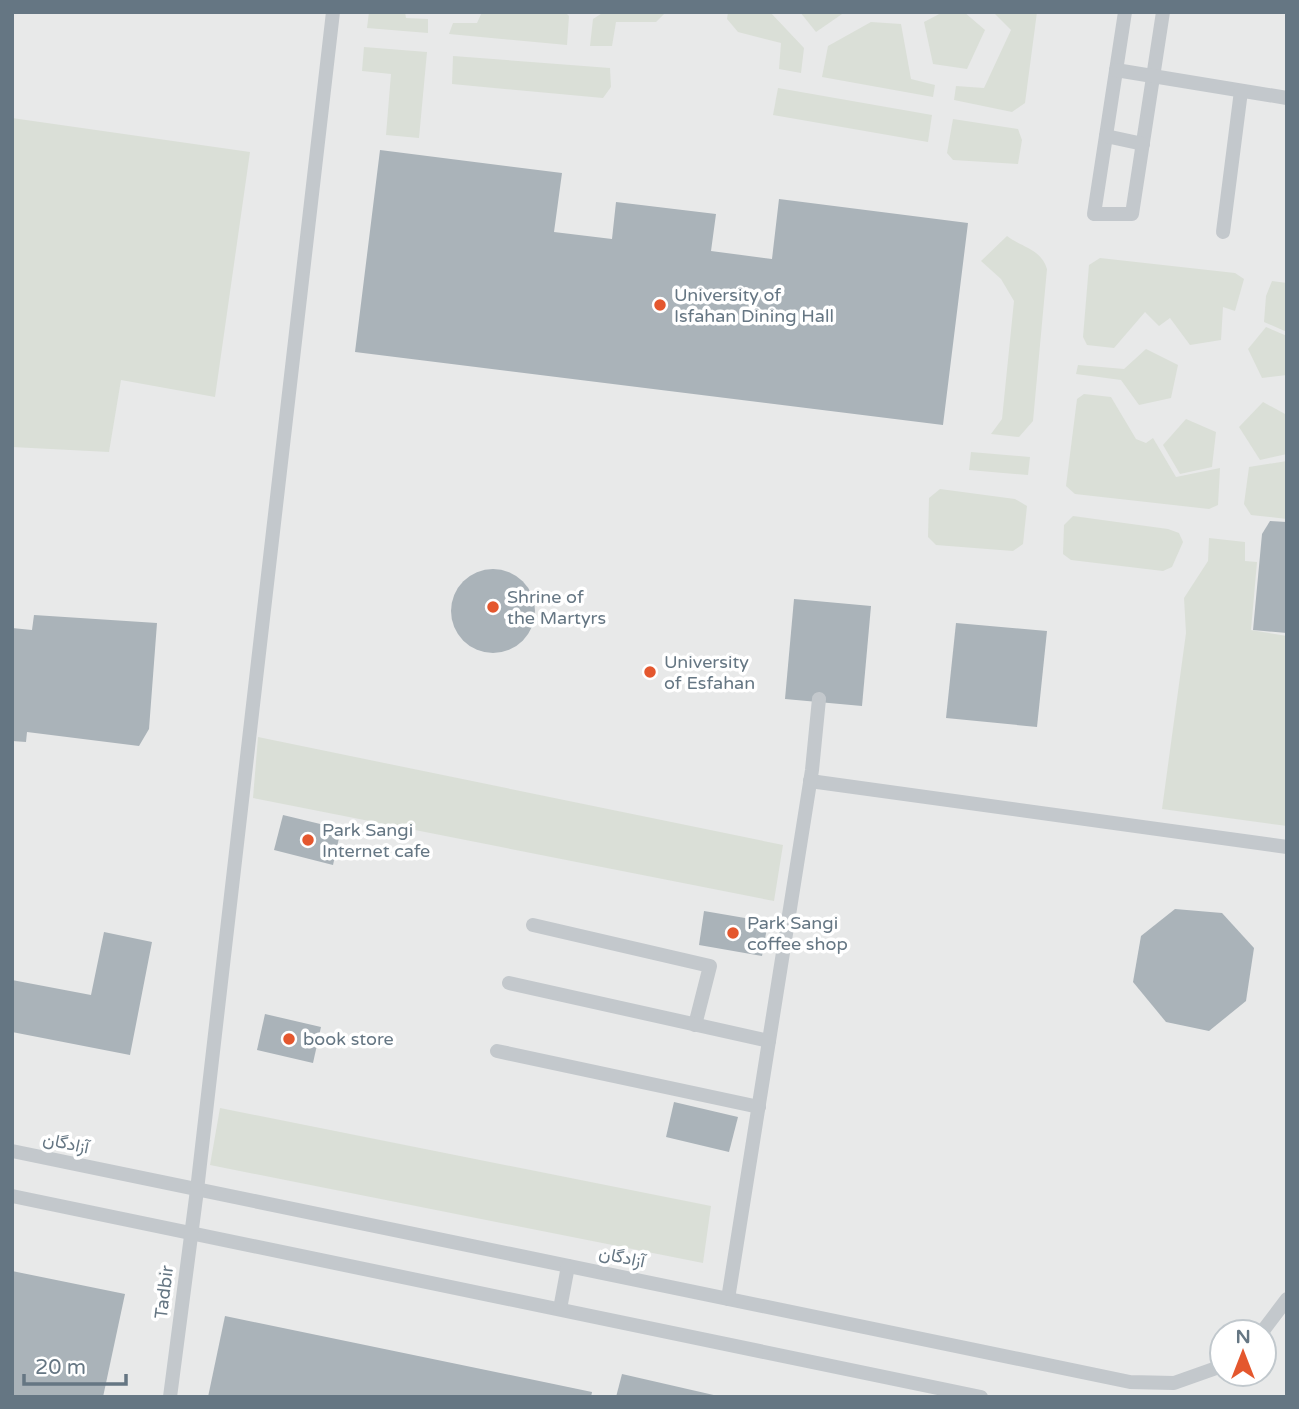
<svg xmlns="http://www.w3.org/2000/svg" width="1299" height="1409" viewBox="0 0 1299 1409" font-family="'Varela Round',Vazirmatn,sans-serif">
<style>
.built{fill:#e8e9e9;fill-rule:evenodd}
.green{fill:#dadfd7}
.building{fill:#aab3b9}
.lines{fill:none;stroke-linecap:round;stroke-linejoin:round}
.service{stroke:#c3c8cc;stroke-width:14}
.poi-dot{fill:#e4572e;stroke:#fff;stroke-width:2.5}
.labels{text-anchor:middle;stroke-width:7;stroke-linejoin:round;paint-order:stroke}
.poi-label{font-size:18px;fill:#657683;stroke:#fff;text-anchor:start}
.street-label{font-size:18px;fill:#657683;stroke:#fff}
</style>
<rect width="100%" height="100%" fill="#fafaf8"/>
<path class="built" d="M 12,12 L 1287,12 L 1287,1397 L 12,1397 ZM 1222,1332 L 1264,1332 L 1264,1374 L 1222,1374 Z"/>
<g class="green">
<path d="M 369,12 L 405,12 L 406,18 L 428,19 L 428,33 L 367,28 Z"/>
<path d="M 482,12 L 565,12 L 569,16 L 567,45 L 449,34 L 453,23 L 477,23 Z"/>
<path d="M 604,12 L 666,12 L 656,22 L 616,22 L 612,46 L 590,46 L 593,19 Z"/>
<path d="M 728,12 L 770,12 L 804,48 L 801,73 L 779,69 L 781,43 L 738,32 L 727,19 Z"/>
<path d="M 800,12 L 845,12 L 816,32 Z"/>
<path d="M 943,12 L 964,12 L 985,30 L 967,69 L 933,64 L 924,22 Z"/>
<path d="M 993,12 L 1037,12 L 1025,103 L 1012,112 L 954,100 L 956,86 L 984,88 L 1011,30 Z"/>
<path d="M 871,22 L 901,24 L 911,79 L 935,85 L 933,97 L 822,77 L 828,46 Z"/>
<path d="M 364,47 L 427,52 L 419,138 L 386,135 L 391,74 L 362,71 Z"/>
<path d="M 453,56 L 610,68 L 611,87 L 603,98 L 452,84 Z"/>
<path d="M 778,88 L 932,115 L 928,142 L 773,115 Z"/>
<path d="M 12,118 L 250,152 L 215,397 L 121,380 L 109,452 L 12,447 Z"/>
<path d="M 953,119 L 1018,129 L 1022,140 L 1018,164 L 953,160 L 947,153 Z"/>
<path d="M 1007,236 C 1023,248 1041,249 1047,269 L 1033,421 L 1019,437 L 991,434 L 1002,419 L 1014,301 L 1001,279 L 981,261 Z"/>
<path d="M 1100,258 L 1235,273 L 1244,279 L 1235,311 L 1223,307 L 1221,340 L 1190,345 L 1170,318 L 1159,326 L 1145,312 L 1114,348 L 1087,345 L 1083,337 L 1089,265 Z"/>
<path d="M 1272,281 L 1287,283 L 1287,332 L 1264,322 L 1266,296 Z"/>
<path d="M 1266,327 L 1287,336 L 1287,375 L 1262,378 L 1248,349 Z"/>
<path d="M 1146,349 L 1178,365 L 1171,398 L 1139,405 L 1121,380 L 1076,374 L 1078,365 L 1124,369 Z"/>
<path d="M 1084,394 L 1111,397 L 1136,439 L 1146,443 L 1153,438 L 1176,477 L 1220,468 L 1218,505 L 1209,509 L 1075,494 L 1066,486 L 1077,399 Z"/>
<path d="M 1263,402 L 1287,415 L 1287,454 L 1260,460 L 1239,427 Z"/>
<path d="M 1186,419 L 1216,432 L 1212,467 L 1180,474 L 1163,445 Z"/>
<path d="M 971,452 L 1030,457 L 1028,475 L 969,470 Z"/>
<path d="M 1287,461 L 1287,519 L 1251,515 L 1244,504 L 1249,467 Z"/>
<path d="M 940,489 L 1015,499 L 1027,506 L 1023,544 L 1013,551 L 936,545 L 928,537 L 929,498 Z"/>
<path d="M 1073,516 L 1168,529 L 1179,533 L 1183,542 L 1172,567 L 1163,571 L 1071,560 L 1063,554 L 1064,525 Z"/>
<path d="M 1209,538 L 1245,542 L 1245,561 L 1257,562 L 1251,630 L 1287,636 L 1287,826 L 1162,809 L 1186,633 L 1184,598 L 1208,561 Z"/>
<path d="M 258,737 L 783,845 L 774,901 L 253,798 Z"/>
<path d="M 220,1108 L 711,1206 L 703,1263 L 210,1165 Z"/>
</g>
<g class="building">
<path d="M 380,150 L 562,173 L 554,232 L 612,239 L 616,202 L 716,214 L 711,251 L 772,259 L 779,199 L 968,223 L 943,425 L 355,352 Z"/>
<path d="M 1270,521 L 1287,522 L 1287,633 L 1253,630 L 1262,534 Z"/>
<circle cx="493" cy="611" r="42"/>
<path d="M 794,599 L 871,606 L 862,706 L 785,699 Z"/>
<path d="M 34,615 L 157,623 L 149,729 L 139,746 L 27,732 L 26,742 L 12,741 L 12,628 L 32,630 Z"/>
<path d="M 956,623 L 1047,631 L 1037,727 L 946,718 Z"/>
<path d="M 283,815 L 341,829 L 333,865 L 274,850 Z"/>
<path d="M 1175,909 L 1222,913 L 1254,948 L 1246,1001 L 1209,1031 L 1166,1022 L 1133,982 L 1141,936 Z"/>
<path d="M 704,911 L 768,922 L 762,956 L 699,945 Z"/>
<path d="M 104,932 L 152,942 L 130,1055 L 12,1032 L 12,980 L 91,995 Z"/>
<path d="M 265,1014 L 321,1027 L 313,1063 L 257,1050 Z"/>
<path d="M 674,1102 L 738,1117 L 729,1152 L 666,1137 Z"/>
<path d="M 12,1271 L 125,1294 L 103,1397 L 12,1397 Z"/>
<path d="M 225,1316 L 592,1392 L 591,1397 L 208,1397 Z"/>
<path d="M 622,1374 L 718,1396 L 718,1397 L 616,1397 Z"/>
</g>
<g class="lines">
<g class="service">
<path d="M 1125,12 L 1094,214 L 1132,214 L 1163,12"/>
<path d="M 1116,70 L 1287,98"/>
<path d="M 1106,136 L 1143,144"/>
<path d="M 1223,232 L 1241,91"/>
<path d="M 810,781 L 1287,847"/>
<path d="M 533,925 L 710,966 L 695,1025"/>
<path d="M 509,983 L 769,1041"/>
<path d="M 497,1051 L 759,1107"/>
<path d="M 12,1151 L 1130,1382 L 1174,1383 L 1222,1366"/>
<path d="M 12,1196 L 981,1397"/>
<path d="M 728,1299 L 812,770 L 819,699"/>
<path d="M 560,1309 L 568,1266"/>
<path d="M 1262,1332 L 1287,1299"/>
<path d="M 170,1397 L 197,1190 L 333,12"/>
</g>
</g>
<g class="poi-dot">
<circle cx="660" cy="305" r="7"/>
<circle cx="493" cy="607" r="7"/>
<circle cx="650" cy="672" r="7"/>
<circle cx="308" cy="840" r="7"/>
<circle cx="733" cy="933" r="7"/>
<circle cx="289" cy="1039" r="7"/>
</g>
<g class="labels">
<g class="poi-label">
<text x="674" y="301">University of<tspan x="674" dy="21">Isfahan Dining Hall</tspan></text>
<text x="507" y="603">Shrine of<tspan x="507" dy="21">the Martyrs</tspan></text>
<text x="664" y="668">University<tspan x="664" dy="21">of Esfahan</tspan></text>
<text x="322" y="836">Park Sangi<tspan x="322" dy="21">Internet cafe</tspan></text>
<text x="747" y="929">Park Sangi<tspan x="747" dy="21">coffee shop</tspan></text>
<text x="303" y="1045">book store</text>
</g>
<g class="street-label">
<text transform="translate(66 1143) rotate(12)" y="6">آزادگان</text>
<text transform="translate(622 1257) rotate(12)" y="6">آزادگان</text>
<text transform="translate(164 1292) rotate(-83)" y="6">Tadbir</text>
</g>
</g>
<rect width="1299" height="1409" fill="none" stroke="#657683" stroke-width="28"/>
<g transform="translate(1243 1353)"><circle r="33" fill="#ffffff" stroke="#c1c8cd" stroke-width="2"/>
<path d="M0-5L12 26L0 18L-12 26Z" fill="#e4572e"/>
<text y="-10" font-size="19" font-weight="bold" text-anchor="middle" fill="#657683">N</text>
</g>
<path d="M24 1374v10h102v-10" fill="none" stroke="#657683" stroke-width="3.5"/>
<text x="35" y="1374" font-size="21" fill="#657683" stroke="#ffffff" stroke-width="5" paint-order="stroke">20 m</text>
</svg>
